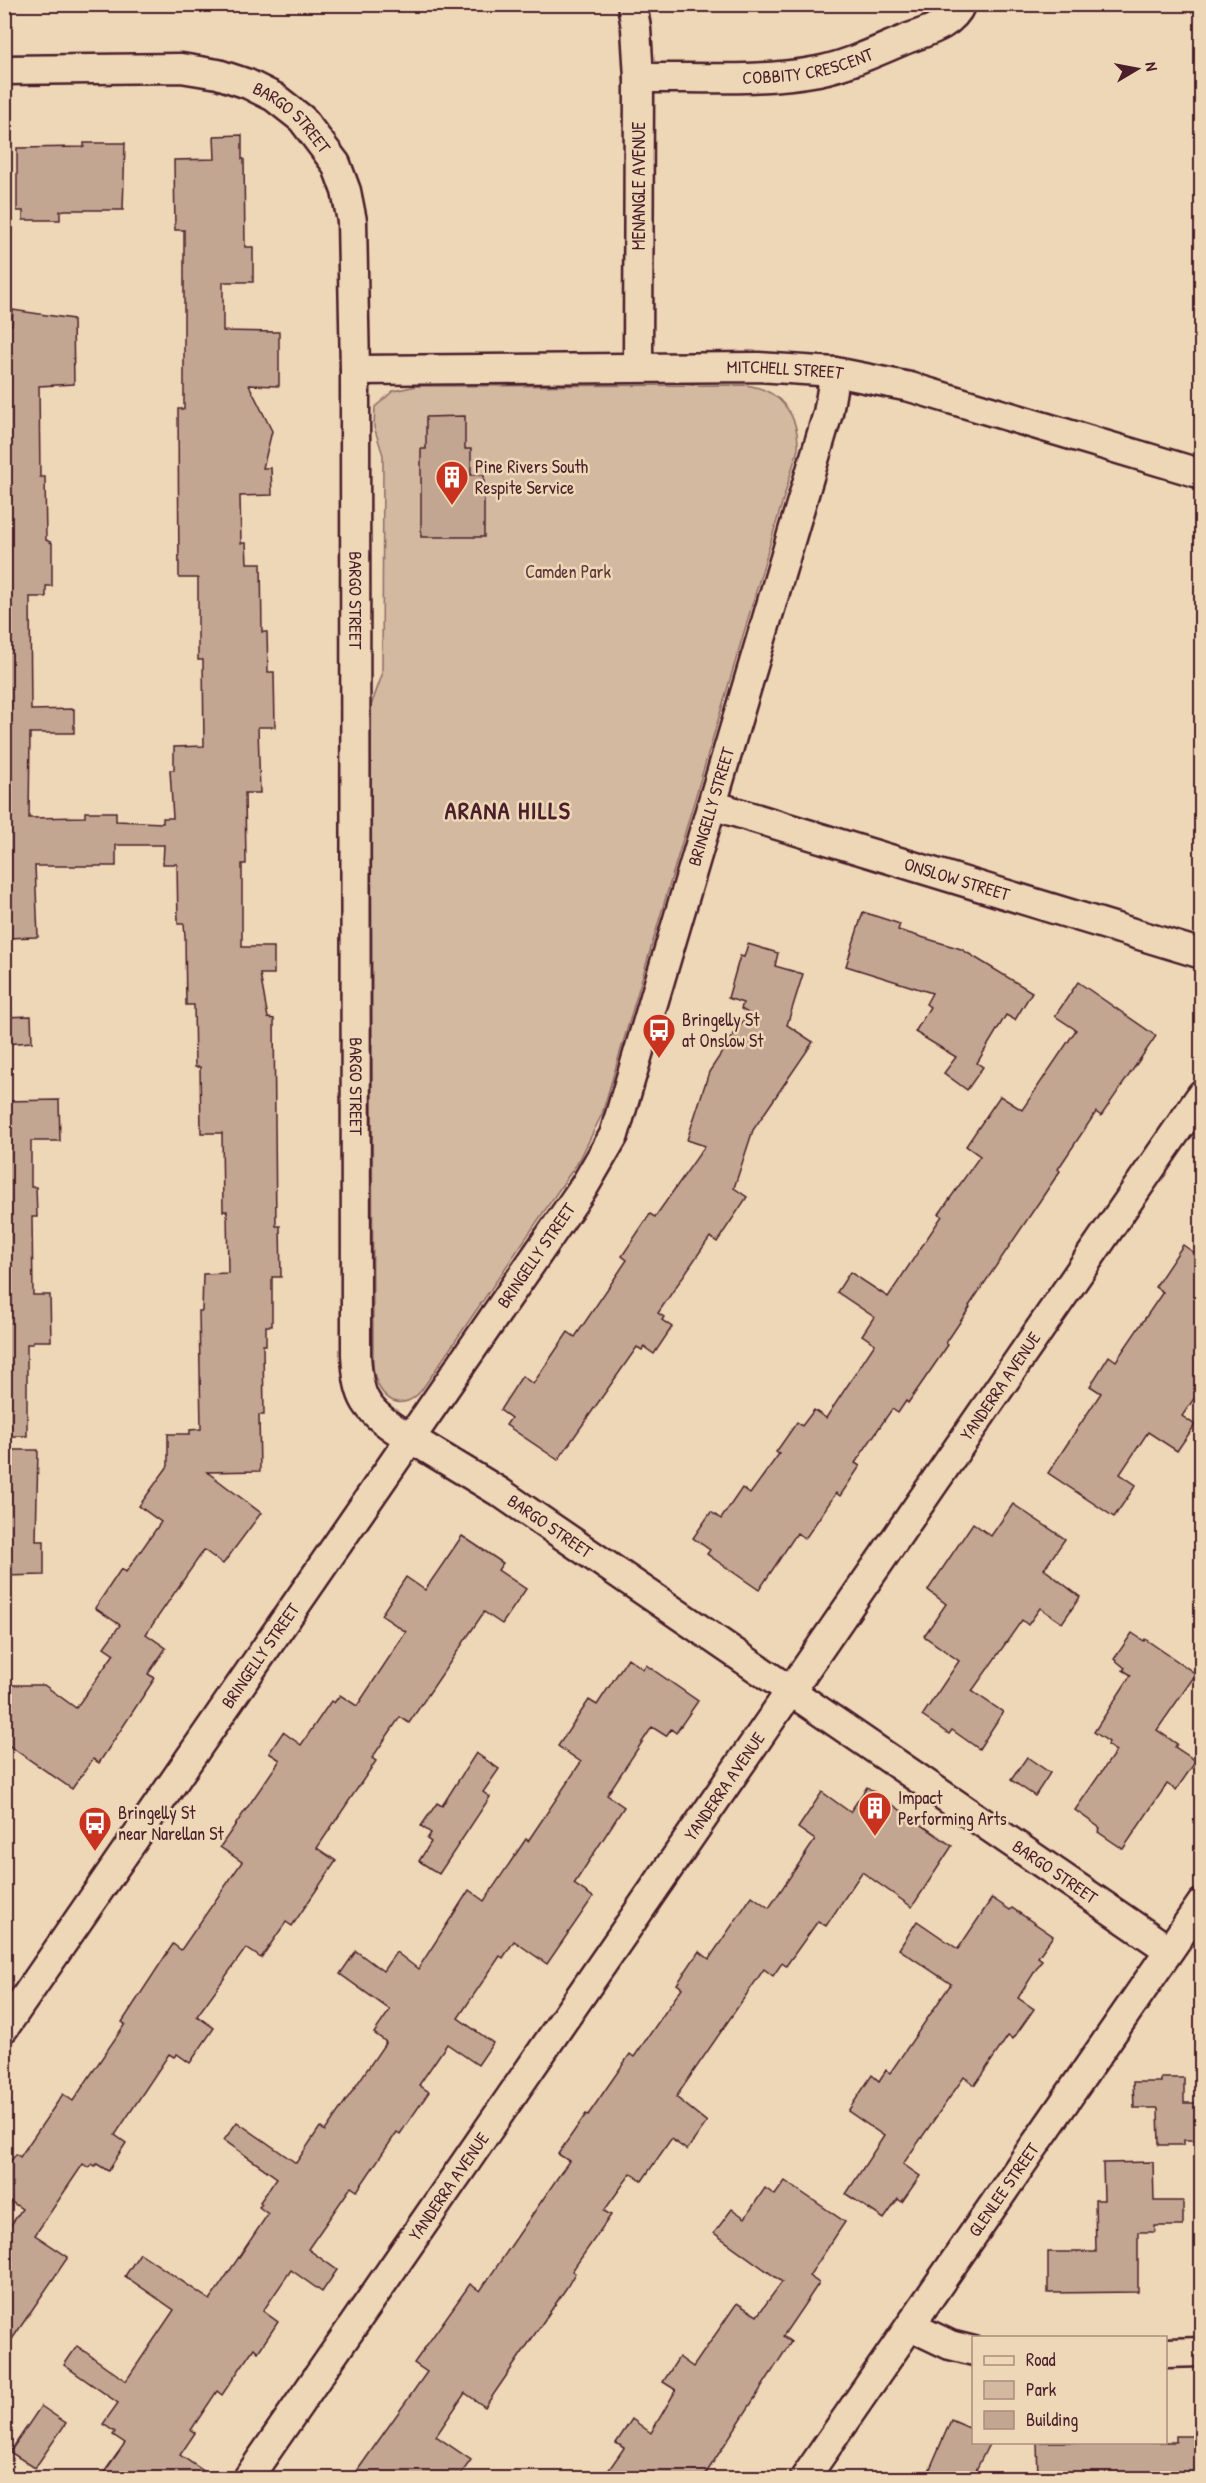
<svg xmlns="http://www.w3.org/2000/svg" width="1206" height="2483" viewBox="0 0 1206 2483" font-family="'Patrick Hand',sans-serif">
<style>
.green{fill:#d3b9a0;stroke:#8e6c66;stroke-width:1.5}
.building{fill:#c2a691;stroke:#4a1f2b;stroke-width:1.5}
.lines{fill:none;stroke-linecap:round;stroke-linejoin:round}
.minor-casing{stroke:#4a1f2b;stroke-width:33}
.minor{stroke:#eed7b6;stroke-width:28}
.labels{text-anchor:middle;stroke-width:5;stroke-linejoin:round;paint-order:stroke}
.street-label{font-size:18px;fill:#4a1f2b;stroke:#eed7b6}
.poi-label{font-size:18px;fill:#4a1f2b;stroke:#eed7b6;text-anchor:start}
.park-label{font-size:18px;fill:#5f363d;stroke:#eed7b6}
.district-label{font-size:24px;font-weight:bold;letter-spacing:1.5px;fill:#4a1f2b;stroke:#eed7b6}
</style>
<rect width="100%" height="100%" fill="#eed7b6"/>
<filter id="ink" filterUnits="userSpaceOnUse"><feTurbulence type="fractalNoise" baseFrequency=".0167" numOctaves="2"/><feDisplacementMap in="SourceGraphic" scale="12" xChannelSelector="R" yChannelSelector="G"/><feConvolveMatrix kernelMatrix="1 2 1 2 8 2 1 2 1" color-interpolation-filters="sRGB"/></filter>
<g filter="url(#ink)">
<path class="green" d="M 745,385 C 780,389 799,415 798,449 L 602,1114 L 580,1159 L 421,1391 C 397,1418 374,1392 373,1364 L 371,706 L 382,675 L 383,455 L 374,427 L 375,407 L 393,391 L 417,386 Z"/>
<g class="building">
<path d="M 242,135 L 242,159 L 244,159 L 245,247 L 253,247 L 253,282 L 223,282 L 223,331 L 279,332 L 279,386 L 249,385 L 272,431 L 263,468 L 271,468 L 272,495 L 240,496 L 241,543 L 246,543 L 247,563 L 261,563 L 262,632 L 267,632 L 268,672 L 274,672 L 275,727 L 258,727 L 260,793 L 245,793 L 246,864 L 242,864 L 242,947 L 274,947 L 274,974 L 260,974 L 268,1018 L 274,1019 L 276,1226 L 280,1226 L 281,1277 L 272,1277 L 272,1326 L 266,1326 L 266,1345 L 263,1345 L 264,1415 L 259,1415 L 260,1471 L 207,1472 L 261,1513 L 223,1564 L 204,1550 L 146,1634 L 166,1648 L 148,1674 L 155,1678 L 99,1763 L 93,1759 L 72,1789 L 4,1742 L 4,1685 L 44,1685 L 76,1708 L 114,1654 L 104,1647 L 120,1625 L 95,1608 L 121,1569 L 126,1572 L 161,1522 L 139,1506 L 168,1466 L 168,1434 L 190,1434 L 190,1430 L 201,1429 L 199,1311 L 202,1311 L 203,1274 L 228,1273 L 227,1211 L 223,1211 L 222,1133 L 201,1133 L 200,1067 L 195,1067 L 194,1005 L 186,1005 L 185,937 L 184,924 L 178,924 L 177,864 L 163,864 L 164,845 L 116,845 L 116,866 L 35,866 L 38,937 L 4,938 L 4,325 L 12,325 L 13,310 L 73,319 L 74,384 L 39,386 L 40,477 L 45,477 L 46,540 L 52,543 L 52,586 L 46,586 L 46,597 L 30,597 L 31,710 L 74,709 L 74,733 L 30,733 L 29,818 L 85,817 L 85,812 L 116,812 L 116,821 L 163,823 L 163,818 L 173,818 L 170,770 L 174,770 L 174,747 L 204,746 L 203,660 L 198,660 L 198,578 L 179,578 L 178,409 L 184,409 L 184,230 L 175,230 L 174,160 L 215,159 L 214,136 Z"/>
<path d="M 84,143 L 125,143 L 123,210 L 65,210 L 60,211 L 60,220 L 23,220 L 23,211 L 17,211 L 17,148 L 84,147 Z"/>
<path d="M 465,416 L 465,449 L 471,449 L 471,475 L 484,475 L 484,537 L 421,537 L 421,449 L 426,449 L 426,417 Z"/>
<path d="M 863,912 L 900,924 L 898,930 L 961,949 L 1032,992 L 1015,1020 L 1006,1015 L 977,1063 L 983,1067 L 967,1090 L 944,1073 L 956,1057 L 915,1032 L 930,1007 L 926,1004 L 932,993 L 846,966 Z"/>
<path d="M 748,944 L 778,953 L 775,966 L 803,974 L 787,1025 L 813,1042 L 753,1130 L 734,1188 L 747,1197 L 717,1242 L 710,1237 L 658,1313 L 664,1317 L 662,1320 L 672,1327 L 654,1354 L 644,1347 L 642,1350 L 637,1347 L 558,1460 L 506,1425 L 511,1418 L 500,1410 L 522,1376 L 533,1384 L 568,1332 L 575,1337 L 627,1260 L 622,1256 L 650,1214 L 655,1217 L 705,1146 L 687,1140 L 709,1072 L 748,1013 L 741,1009 L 743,1003 L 728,998 L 740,956 L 744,957 Z"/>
<path d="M 1078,982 L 1156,1036 L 1101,1116 L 1096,1112 L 1058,1169 L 1060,1171 L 969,1306 L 970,1307 L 946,1343 L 948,1345 L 908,1403 L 906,1401 L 898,1413 L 892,1409 L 855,1463 L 860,1466 L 840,1496 L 836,1493 L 805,1539 L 797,1533 L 759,1590 L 707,1554 L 710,1550 L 693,1538 L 711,1512 L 721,1519 L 742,1488 L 750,1494 L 779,1454 L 776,1452 L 797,1422 L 802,1426 L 814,1410 L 826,1418 L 875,1344 L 862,1335 L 874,1317 L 837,1292 L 850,1272 L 888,1297 L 942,1216 L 939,1214 L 980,1156 L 966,1146 L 1000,1096 L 1022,1110 L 1076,1030 L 1055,1016 Z"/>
<path d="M 31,1016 L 32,1042 L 4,1044 L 4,1017 Z"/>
<path d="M 59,1100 L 60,1141 L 31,1141 L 31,1187 L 36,1187 L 37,1217 L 32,1217 L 33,1295 L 50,1295 L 51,1341 L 33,1341 L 33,1344 L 27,1344 L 27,1436 L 4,1436 L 4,1101 Z"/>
<path d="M 1183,1245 L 1202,1258 L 1202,1387 L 1182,1416 L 1195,1425 L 1177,1451 L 1148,1432 L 1120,1474 L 1136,1485 L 1114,1517 L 1048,1473 L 1101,1393 L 1090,1386 L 1109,1356 L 1116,1361 L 1163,1292 L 1155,1287 Z"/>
<path d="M 4,1450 L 38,1450 L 36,1541 L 44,1541 L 44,1575 L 4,1576 Z"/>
<path d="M 1013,1504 L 1065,1539 L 1044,1569 L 1080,1597 L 1062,1623 L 1040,1608 L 1028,1625 L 1022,1620 L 972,1691 L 1003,1712 L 979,1749 L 952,1730 L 949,1734 L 922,1716 L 959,1661 L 924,1636 L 946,1604 L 928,1590 L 973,1523 L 991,1536 Z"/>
<path d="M 462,1536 L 503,1563 L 498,1570 L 526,1589 L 502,1624 L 484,1612 L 409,1723 L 400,1717 L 372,1758 L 376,1761 L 317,1848 L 336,1861 L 292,1926 L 286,1922 L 261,1958 L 246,1948 L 197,2016 L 214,2028 L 190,2063 L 177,2054 L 174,2057 L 169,2054 L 115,2135 L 126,2143 L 108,2171 L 97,2164 L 95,2166 L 92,2164 L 89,2168 L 83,2164 L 35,2235 L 68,2257 L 4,2351 L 4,2235 L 22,2209 L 4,2197 L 4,2170 L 16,2154 L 20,2157 L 63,2094 L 73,2101 L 125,2024 L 122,2022 L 173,1944 L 181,1950 L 242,1862 L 220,1847 L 280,1760 L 269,1753 L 283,1732 L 301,1745 L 331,1701 L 334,1703 L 340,1695 L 357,1706 L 406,1632 L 381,1615 L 406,1577 L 425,1590 Z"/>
<path d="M 1132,1633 L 1144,1641 L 1145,1639 L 1196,1674 L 1157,1730 L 1177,1744 L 1175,1747 L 1196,1761 L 1176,1790 L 1167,1784 L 1123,1849 L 1098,1832 L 1100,1828 L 1075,1810 L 1116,1751 L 1107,1745 L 1109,1742 L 1094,1732 L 1131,1675 L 1123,1670 L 1125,1668 L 1114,1659 Z"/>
<path d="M 628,1658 L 643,1669 L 646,1665 L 698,1701 L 676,1733 L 671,1729 L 666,1736 L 652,1727 L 607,1795 L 624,1807 L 574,1884 L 593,1897 L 547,1964 L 514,1941 L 503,1958 L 500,1956 L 458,2018 L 493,2043 L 478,2065 L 447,2044 L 419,2085 L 429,2092 L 400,2134 L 397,2132 L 357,2191 L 351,2187 L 308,2249 L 337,2270 L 322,2292 L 291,2270 L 263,2311 L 278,2322 L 258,2352 L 254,2348 L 222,2395 L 217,2391 L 191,2430 L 195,2433 L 180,2455 L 214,2478 L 100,2478 L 125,2443 L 113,2435 L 115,2432 L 103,2424 L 118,2403 L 64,2365 L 77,2346 L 126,2381 L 174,2310 L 125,2276 L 140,2253 L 210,2300 L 268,2214 L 259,2207 L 262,2204 L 260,2202 L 277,2178 L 224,2140 L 237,2122 L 296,2163 L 320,2127 L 325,2131 L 386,2042 L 374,2033 L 390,2010 L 340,1974 L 356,1951 L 383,1971 L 396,1952 L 418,1969 L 469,1890 L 484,1901 L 526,1839 L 528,1841 L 581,1762 L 558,1746 L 589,1700 L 597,1705 Z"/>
<path d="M 476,1753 L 499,1769 L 483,1792 L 490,1797 L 439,1874 L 419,1861 L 431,1842 L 427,1839 L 431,1833 L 421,1826 L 437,1803 L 442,1806 Z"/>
<path d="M 1027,1757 L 1050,1773 L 1035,1796 L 1011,1780 Z"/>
<path d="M 867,1787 L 952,1846 L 912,1907 L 862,1872 L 826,1926 L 818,1921 L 786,1966 L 782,1963 L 773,1976 L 764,1969 L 676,2097 L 707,2122 L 687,2150 L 671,2139 L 642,2181 L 631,2173 L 604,2211 L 611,2215 L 572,2271 L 575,2273 L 567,2287 L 485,2407 L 465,2393 L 436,2436 L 471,2460 L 458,2478 L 352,2478 L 427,2372 L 414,2363 L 470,2284 L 480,2291 L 569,2161 L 558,2154 L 586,2114 L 588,2115 L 630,2054 L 634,2057 L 682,1988 L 677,1984 L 699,1951 L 709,1959 L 752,1896 L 769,1908 L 815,1840 L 798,1828 L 822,1792 L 850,1812 Z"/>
<path d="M 992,1898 L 1010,1910 L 1012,1908 L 1053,1936 L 1038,1957 L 1042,1960 L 1018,1998 L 1034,2009 L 1013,2039 L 1008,2036 L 975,2085 L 964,2077 L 903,2164 L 920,2176 L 902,2202 L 898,2199 L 884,2219 L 846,2194 L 884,2136 L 848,2111 L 872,2075 L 879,2081 L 886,2070 L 890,2073 L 951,1984 L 899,1949 L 917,1921 L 958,1949 Z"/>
<path d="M 1161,2078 L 1184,2078 L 1184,2103 L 1202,2103 L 1202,2140 L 1184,2140 L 1184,2145 L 1159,2145 L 1158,2108 L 1134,2108 L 1133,2082 L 1161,2082 Z"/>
<path d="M 1153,2162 L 1154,2201 L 1183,2201 L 1183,2226 L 1155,2226 L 1155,2232 L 1138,2232 L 1138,2292 L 1048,2293 L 1048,2252 L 1096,2252 L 1095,2200 L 1104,2200 L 1103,2163 Z"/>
<path d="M 785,2181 L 845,2222 L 809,2276 L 819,2283 L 783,2336 L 791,2342 L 703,2478 L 603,2478 L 624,2448 L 616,2443 L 632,2419 L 651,2433 L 676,2390 L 663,2382 L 679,2357 L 693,2367 L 737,2303 L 757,2316 L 782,2282 L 714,2233 L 732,2209 L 745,2218 L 765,2188 L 775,2195 Z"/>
<path d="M 41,2406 L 66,2423 L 35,2468 L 10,2452 Z"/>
<path d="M 951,2420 L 974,2430 L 974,2442 L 990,2442 L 972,2478 L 926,2478 Z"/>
<path d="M 1176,2436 L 1202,2436 L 1202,2478 L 1038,2478 L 1037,2442 L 1176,2442 Z"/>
</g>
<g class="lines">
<defs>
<g id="minor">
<path d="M 632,4 L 636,28 L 639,78 L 638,367"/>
<path id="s1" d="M 4,70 L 181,68 L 218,74 L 248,84 L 274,97 L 302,119 L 336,164 L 346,191 L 352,221 L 355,370 L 356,1354 C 358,1393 362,1407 395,1429 L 501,1493 L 1169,1950"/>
<path id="s2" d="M 639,78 C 698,77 760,82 818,71 C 849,65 879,50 909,38 C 928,31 952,25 961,4"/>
<path id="s3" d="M 355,370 L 758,367 L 835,372 L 910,387 L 1202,474"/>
<path id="s4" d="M 712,805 L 1202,954"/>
<path id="s5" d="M 4,2028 L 585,1185 L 614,1135 L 828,413 L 835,372"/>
<path d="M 910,2326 L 950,2345 L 974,2351"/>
<path d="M 1166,2353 L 1202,2352"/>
<path id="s6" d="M 248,2478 L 1202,1094"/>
<path id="s7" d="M 805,2478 L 1202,1903"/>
</g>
</defs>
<use href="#minor" class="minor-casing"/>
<use href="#minor" class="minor"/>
</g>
</g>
<defs>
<symbol id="building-pin" viewBox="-11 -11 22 30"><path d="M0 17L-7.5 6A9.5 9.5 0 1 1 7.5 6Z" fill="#c8321e" stroke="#eed7b6"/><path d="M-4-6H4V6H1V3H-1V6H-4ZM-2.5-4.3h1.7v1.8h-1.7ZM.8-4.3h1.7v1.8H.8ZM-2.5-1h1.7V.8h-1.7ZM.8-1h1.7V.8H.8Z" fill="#fff"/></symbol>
<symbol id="bus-pin" viewBox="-11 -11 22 30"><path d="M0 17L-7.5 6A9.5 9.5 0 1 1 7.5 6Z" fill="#c8321e" stroke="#eed7b6"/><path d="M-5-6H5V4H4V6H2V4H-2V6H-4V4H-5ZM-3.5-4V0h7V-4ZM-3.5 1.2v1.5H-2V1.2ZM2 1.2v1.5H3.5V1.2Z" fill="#fff"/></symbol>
</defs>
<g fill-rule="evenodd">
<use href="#building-pin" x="433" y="458" width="38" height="52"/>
<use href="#bus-pin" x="640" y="1011" width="38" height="52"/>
<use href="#building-pin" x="856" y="1789" width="38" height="52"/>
<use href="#bus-pin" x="76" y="1804" width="38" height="52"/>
</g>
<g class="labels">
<g class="street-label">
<text dy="6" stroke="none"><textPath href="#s2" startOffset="170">COBBITY CRESCENT</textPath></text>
<text dy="6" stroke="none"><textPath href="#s1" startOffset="302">BARGO STREET</textPath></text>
<text transform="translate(639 186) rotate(-90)" y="6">MENANGLE AVENUE</text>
<text dy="6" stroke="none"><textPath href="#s3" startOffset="430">MITCHELL STREET</textPath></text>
<text dy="6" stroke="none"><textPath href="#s1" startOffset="806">BARGO STREET</textPath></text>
<text dy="6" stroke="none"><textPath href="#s5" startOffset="1424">BRINGELLY STREET</textPath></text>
<text dy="6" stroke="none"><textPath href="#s4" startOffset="256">ONSLOW STREET</textPath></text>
<text dy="6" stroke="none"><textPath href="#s1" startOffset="1292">BARGO STREET</textPath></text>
<text dy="6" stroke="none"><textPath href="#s5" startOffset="938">BRINGELLY STREET</textPath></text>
<text dy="6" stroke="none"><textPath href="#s6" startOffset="1326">YANDERRA AVENUE</textPath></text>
<text dy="6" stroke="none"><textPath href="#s1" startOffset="1832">BARGO STREET</textPath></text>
<text dy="6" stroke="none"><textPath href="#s5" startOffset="452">BRINGELLY STREET</textPath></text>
<text dy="6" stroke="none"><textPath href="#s6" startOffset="840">YANDERRA AVENUE</textPath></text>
<text dy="6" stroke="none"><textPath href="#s1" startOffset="2444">BARGO STREET</textPath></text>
<text dy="6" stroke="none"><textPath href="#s6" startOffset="354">YANDERRA AVENUE</textPath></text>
<text dy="6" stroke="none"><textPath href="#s7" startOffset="350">GLENLEE STREET</textPath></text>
</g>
<g class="poi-label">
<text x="475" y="473">Pine Rivers South<tspan x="475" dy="21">Respite Service</tspan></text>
<text x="682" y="1026">Bringelly St<tspan x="682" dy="21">at Onslow St</tspan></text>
<text x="898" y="1804">Impact<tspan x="898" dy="21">Performing Arts</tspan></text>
<text x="118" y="1819">Bringelly St<tspan x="118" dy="21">near Narellan St</tspan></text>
</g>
<g class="park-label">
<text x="568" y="578">Camden Park</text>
</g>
<g class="district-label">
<text x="508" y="819">ARANA HILLS</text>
</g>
</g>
<rect width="1206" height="2483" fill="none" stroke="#eed7b6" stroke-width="24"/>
<rect x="12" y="12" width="1182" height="2459" fill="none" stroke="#4a1f2b" stroke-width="2" filter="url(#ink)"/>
<rect x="972" y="2336" width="195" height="108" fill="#eed7b6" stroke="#ac8d7e" stroke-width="1.5"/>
<rect x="984" y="2356" width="30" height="9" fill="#eed7b6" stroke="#ac8d7e" stroke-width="1.5"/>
<text x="1026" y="2366" font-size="18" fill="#4a1f2b">Road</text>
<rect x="984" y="2381" width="30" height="18" fill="#d3b9a0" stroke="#ac8d7e" stroke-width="1.5"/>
<text x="1026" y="2396" font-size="18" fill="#4a1f2b">Park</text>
<rect x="984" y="2411" width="30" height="18" fill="#c2a691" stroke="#ac8d7e" stroke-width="1.5"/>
<text x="1026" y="2426" font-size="18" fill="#4a1f2b">Building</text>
<g transform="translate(1137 69) rotate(80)" stroke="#eed7b6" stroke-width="4.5" paint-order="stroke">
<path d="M0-4.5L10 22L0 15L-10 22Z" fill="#4a1f2b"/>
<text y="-9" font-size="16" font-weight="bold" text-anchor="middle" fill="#4a1f2b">N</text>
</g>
</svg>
